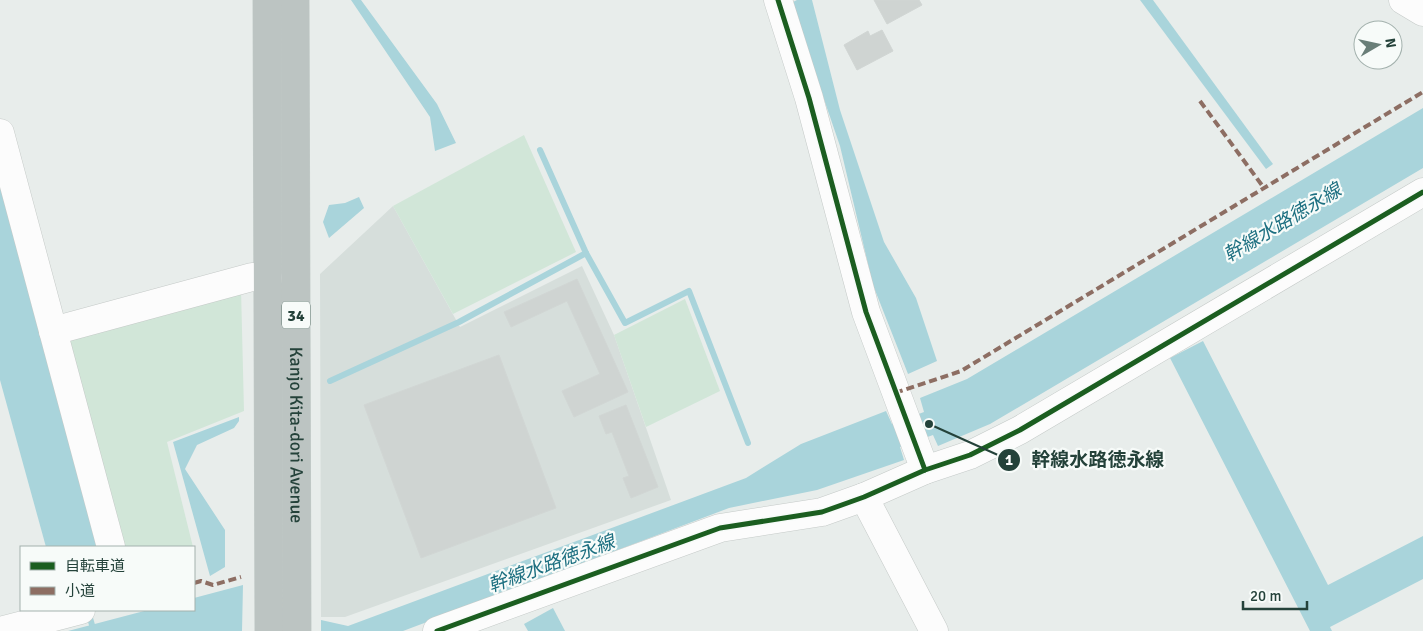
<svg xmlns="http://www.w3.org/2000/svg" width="1423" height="631" viewBox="0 0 1423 631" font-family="Signika,'Noto Sans JP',sans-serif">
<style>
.built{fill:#d6dedb}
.green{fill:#d1e6d8}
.water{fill:#a9d4db}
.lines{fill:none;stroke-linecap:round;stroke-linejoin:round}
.stream{stroke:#a9d4db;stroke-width:6}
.building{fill:#cfd4d2;stroke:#d1d6d4}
.minor-casing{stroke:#c5cac8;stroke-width:29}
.highway-casing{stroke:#c3ccc9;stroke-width:29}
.minor{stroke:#fcfcfc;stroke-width:28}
.highway{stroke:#bcc4c2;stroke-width:28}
.quiet{stroke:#8d6e63;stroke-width:4;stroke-dasharray:8 4;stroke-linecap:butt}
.cycleway-casing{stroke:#f7fbf9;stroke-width:8}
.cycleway{stroke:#1b5e20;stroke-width:5}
.labels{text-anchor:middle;stroke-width:4.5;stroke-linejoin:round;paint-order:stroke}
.shield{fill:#f7fbf9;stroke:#637a73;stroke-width:1}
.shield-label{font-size:16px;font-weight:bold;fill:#24423a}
.street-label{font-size:18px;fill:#24423a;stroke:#f7fbf9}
.water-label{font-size:19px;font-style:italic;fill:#1c6f80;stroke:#f7fbf9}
.leader{fill:none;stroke:#24423a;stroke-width:2}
.callout-dot{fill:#24423a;stroke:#f7fbf9;stroke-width:2}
.mark-label{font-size:15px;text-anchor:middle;font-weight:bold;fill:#fff}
.callout-label{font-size:19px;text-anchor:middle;font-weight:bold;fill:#24423a;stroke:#f7fbf9;stroke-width:4.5;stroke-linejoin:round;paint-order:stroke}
</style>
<rect width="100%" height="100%" fill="#e8edeb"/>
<path class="built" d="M 393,206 L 460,327 L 582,266 L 614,335 L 671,500 L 345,617 L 321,617 L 320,274 Z"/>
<g class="green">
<path d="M 524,135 L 576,252 L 453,314 L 393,206 Z"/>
<path d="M 241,289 L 244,411 L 167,442 L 193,547 L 120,547 L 63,339 Z"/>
<path d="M 685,299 L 720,391 L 646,427 L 614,335 Z"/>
</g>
<g class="water">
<path d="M 351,0 L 361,0 L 437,104 L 456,143 L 435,151 L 430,117 Z"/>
<path d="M 797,0 L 812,0 L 840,110 L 884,242 L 916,298 L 937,361 L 908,374 L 873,285 L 840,146 L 791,3 Z"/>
<path d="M 1140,0 L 1153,0 L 1273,164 L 1266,169 Z"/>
<path d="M 1423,108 L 1423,168 L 990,424 L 938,446 L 933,435 L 900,447 L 904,460 L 817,490 L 729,508 L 403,631 L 321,631 L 321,620 L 348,626 L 746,478 L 801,444 L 886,411 L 892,424 L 924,412 L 920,398 L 967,379 Z"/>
<path d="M 0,182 L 99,547 L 46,547 L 0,380 Z"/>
<path d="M 359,197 L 364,208 L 329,238 L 323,222 L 329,205 L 345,203 Z"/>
<path d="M 1203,341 L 1328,585 L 1423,536 L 1423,579 L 1330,627 L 1332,631 L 1310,631 L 1170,358 Z"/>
<path d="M 239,417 L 239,421 L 234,428 L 197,445 L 185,469 L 225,530 L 225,567 L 210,576 L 173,442 Z"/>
<path d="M 243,585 L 242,631 L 68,631 L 148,610 L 194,610 L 194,598 Z"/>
<path d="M 553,608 L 565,631 L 528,631 L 524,624 Z"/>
</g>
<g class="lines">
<g class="stream">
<path d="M 540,150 L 586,253"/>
<path d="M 330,381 L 459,322 L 586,253 L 625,323 L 689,291 L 748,443"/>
<path d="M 88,611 L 92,625"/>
</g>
</g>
<g class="building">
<path d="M 874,0 L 919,0 L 922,5 L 887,24 Z"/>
<path d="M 882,30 L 893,51 L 857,70 L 844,45 L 868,31 L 870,36 Z"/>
<path d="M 577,279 L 628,392 L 574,417 L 562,391 L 600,374 L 567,301 L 511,327 L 504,312 Z"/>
<path d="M 499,355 L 556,508 L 421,558 L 364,405 Z"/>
<path d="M 626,405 L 658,487 L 631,498 L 623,478 L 629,476 L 612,432 L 606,434 L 599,416 Z"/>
</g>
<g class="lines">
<defs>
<g id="minor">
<path d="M 778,0 L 809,98 L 866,312 L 925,470"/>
<path d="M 1403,0 L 1423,12"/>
<path d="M 0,133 L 111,547"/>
<path d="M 53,331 L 252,277 L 268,278"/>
<path d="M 864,497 L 934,631"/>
<path d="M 0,631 L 81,610"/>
<path d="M 437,631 L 720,528 L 822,512 L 864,497 L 925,470 L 970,455 L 1020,430 L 1423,192"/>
</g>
<g id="highway">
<path d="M 267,0 L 269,631"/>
<path id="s1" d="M 295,0 L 297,631"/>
</g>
</defs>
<use href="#minor" class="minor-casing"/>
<use href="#highway" class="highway-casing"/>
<use href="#minor" class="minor"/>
<use href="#highway" class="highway"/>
<g class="quiet">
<path d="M 1200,101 L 1264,188"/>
<path d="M 895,393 L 961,371 L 1423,92"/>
<path d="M 194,583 L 201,581 L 213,585 L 241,577"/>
</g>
<defs>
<g id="cycleway">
<path d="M 778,0 L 809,98 L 866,312 L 925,470"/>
<path d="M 437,631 L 720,528 L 822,512 L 864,497 L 925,470 L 970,455 L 1020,430 L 1423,192"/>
</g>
</defs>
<use href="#cycleway" class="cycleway-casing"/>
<use href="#cycleway" class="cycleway"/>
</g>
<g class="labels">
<rect class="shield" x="282" y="301.5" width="28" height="27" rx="4"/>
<g class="shield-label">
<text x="296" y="321">34</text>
</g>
<g class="street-label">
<text dy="6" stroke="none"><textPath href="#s1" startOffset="435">Kanjo Kita-dori Avenue</textPath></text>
</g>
<g class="water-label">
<text transform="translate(1282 222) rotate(-31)" y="7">幹線水路徳永線</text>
<text transform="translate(551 563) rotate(-20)" y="7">幹線水路徳永線</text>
</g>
</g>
<path class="leader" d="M929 424L1009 460"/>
<g class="callout-dot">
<circle cx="929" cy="424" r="5"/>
<circle cx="1009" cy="460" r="12"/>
</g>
<g class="mark-label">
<text x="1009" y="465">1</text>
</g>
<g class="callout-label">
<text x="1098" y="466">幹線水路徳永線</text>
</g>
<rect x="20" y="546" width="175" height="65" fill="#f7fbf9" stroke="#a3b1ad"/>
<rect x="30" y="562" width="25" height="8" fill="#1b5e20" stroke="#a3b1ad"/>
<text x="65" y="571" font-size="15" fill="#24423a">自転車道</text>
<rect x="30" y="587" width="25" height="8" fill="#8d6e63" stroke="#a3b1ad"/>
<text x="65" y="596" font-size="15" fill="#24423a">小道</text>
<g transform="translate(1378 45) rotate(81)"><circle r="24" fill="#f7fbf9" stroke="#a3b1ad"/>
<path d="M0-4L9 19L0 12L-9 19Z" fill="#697e78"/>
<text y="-8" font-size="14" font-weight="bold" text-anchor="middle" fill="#24423a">N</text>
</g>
<path d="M1243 601v8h64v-8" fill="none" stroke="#24423a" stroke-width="2.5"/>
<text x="1250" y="601" font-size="15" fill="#24423a" stroke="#f7fbf9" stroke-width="4" paint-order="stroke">20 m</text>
</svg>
